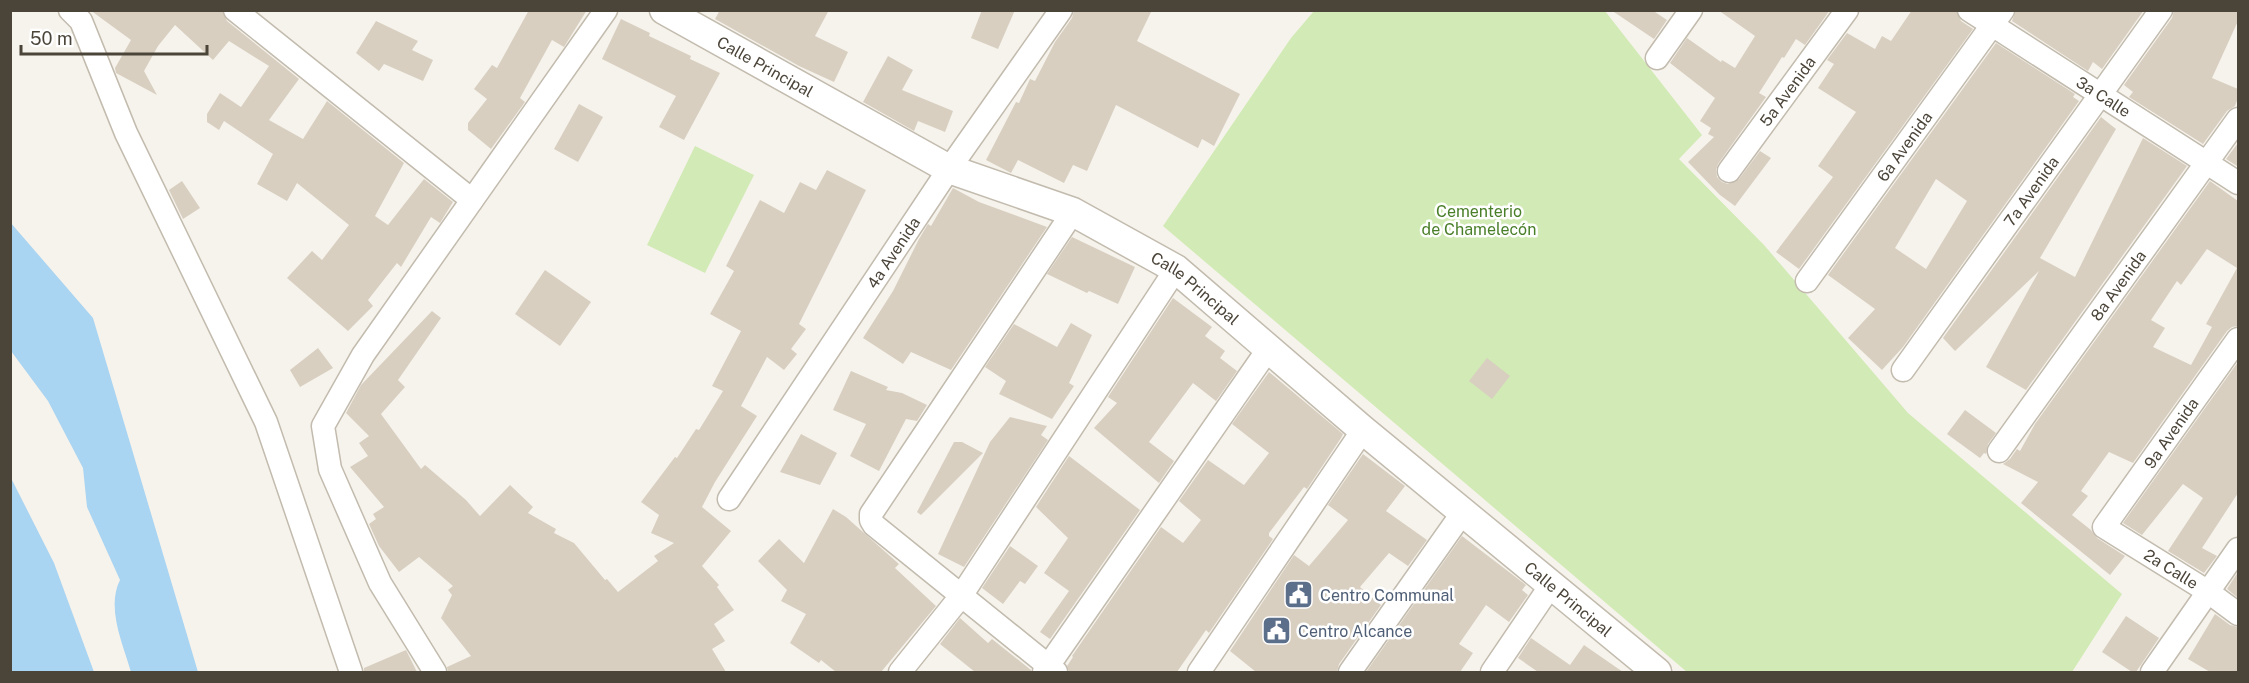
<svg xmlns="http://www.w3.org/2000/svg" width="2249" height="683" viewBox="0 0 2249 683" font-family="'Public Sans',sans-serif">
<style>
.green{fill:#d2eab5}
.water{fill:#a9d4f2}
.building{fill:#d8cfc1;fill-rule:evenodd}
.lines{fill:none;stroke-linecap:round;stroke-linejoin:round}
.minor-casing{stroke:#c2bbae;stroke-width:25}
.tertiary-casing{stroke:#c2bbae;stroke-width:31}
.minor{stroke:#fff;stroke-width:22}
.tertiary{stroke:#fff;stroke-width:28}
.labels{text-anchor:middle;stroke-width:5;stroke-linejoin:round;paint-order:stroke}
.street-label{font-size:16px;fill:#4b4439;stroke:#fff}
.park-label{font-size:16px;fill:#4a7f2a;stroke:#fff}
.service-label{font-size:16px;fill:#4e5e75;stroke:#fff;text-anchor:start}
</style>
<rect width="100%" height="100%" fill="#f6f3ec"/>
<g class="green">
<path d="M 1314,11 L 1605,11 L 1702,135 L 1679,159 L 1764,245 L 1908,413 L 2122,594 L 2072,672 L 1687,672 L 1163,226 L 1291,38 Z"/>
<path d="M 695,146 L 754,175 L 705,273 L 647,245 Z"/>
</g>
<g class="water">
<path d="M 10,222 L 93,318 L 198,672 L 131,672 C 123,644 106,608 120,580 L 87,507 L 83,468 L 48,401 L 11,351 Z"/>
<path d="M 10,476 L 54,563 L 94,672 L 11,672 Z"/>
</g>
<g class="building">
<path d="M 90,10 L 222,10 L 227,21 L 299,79 L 269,120 L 303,139 L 327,101 L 404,163 L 375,216 L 388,225 L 424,179 L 453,202 L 440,223 L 431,217 L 401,267 L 397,263 L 368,300 L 373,306 L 348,331 L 287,278 L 312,251 L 322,260 L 349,225 L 297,183 L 287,201 L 257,184 L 273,154 L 224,121 L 219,130 L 207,122 L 207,114 L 220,93 L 241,107 L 269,66 L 229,41 L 213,60 L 175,25 L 158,46 L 144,71 L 157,95 L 116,73 L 115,68 L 131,40 Z"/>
<path d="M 529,10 L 587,10 L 564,47 L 552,40 L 520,98 L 525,102 L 491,149 L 468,130 L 468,123 L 487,99 L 474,89 L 492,65 L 497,68 Z"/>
<path d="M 720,10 L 829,10 L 815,36 L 848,52 L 834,82 L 799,66 L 715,19 Z"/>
<path d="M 982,10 L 1015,10 L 998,49 L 971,38 Z"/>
<path d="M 1074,10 L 1152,10 L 1137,41 L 1240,94 L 1214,146 L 1202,139 L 1198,148 L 1116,105 L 1087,171 L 1073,165 L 1064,183 L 1018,160 L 1011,173 L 986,160 L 1016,102 L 1019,103 L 1030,79 L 1035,81 L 1055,42 L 1072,18 Z"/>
<path d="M 1611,10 L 1652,10 L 1667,20 L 1654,39 Z"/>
<path d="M 1718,10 L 1830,10 L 1805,45 L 1796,39 L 1784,58 L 1782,57 L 1759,93 L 1766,97 L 1718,164 L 1716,170 L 1717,177 L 1722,182 L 1728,184 L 1739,179 L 1760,151 L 1771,158 L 1735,206 L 1720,195 L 1688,162 L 1714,137 L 1708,134 L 1711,128 L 1700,121 L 1715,98 L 1670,63 L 1687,38 L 1721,62 L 1722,60 L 1735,68 L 1755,36 Z"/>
<path d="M 1912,10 L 1956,10 L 1961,21 L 1973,29 L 1799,269 L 1776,252 L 1833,177 L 1818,166 L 1856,112 L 1818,88 L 1834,64 L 1827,60 L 1847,33 L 1875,49 L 1882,36 L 1891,41 Z"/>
<path d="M 2016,10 L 2144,10 L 2102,69 L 2093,62 L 2088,71 L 2012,21 Z"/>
<path d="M 2174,10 L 2238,10 L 2238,21 L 2212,78 L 2238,89 L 2238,98 L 2235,106 L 2227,111 L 2203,144 L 2129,97 L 2133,92 L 2124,85 L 2172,18 Z"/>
<path d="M 621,19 L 650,33 L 649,36 L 691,56 L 690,59 L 720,73 L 684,140 L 659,127 L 676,96 L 602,59 Z"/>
<path d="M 376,21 L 418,41 L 412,50 L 433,60 L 423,81 L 384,64 L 379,71 L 356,53 Z"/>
<path d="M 1996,43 L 2075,94 L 2073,97 L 2079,101 L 1903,347 L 1882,370 L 1848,338 L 1875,309 L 1828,275 ZM 1936,179 L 1967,201 L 1926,269 L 1895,248 Z"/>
<path d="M 888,56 L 913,70 L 902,90 L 953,111 L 945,132 L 918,121 L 914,131 L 863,102 Z"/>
<path d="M 579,104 L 603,117 L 578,162 L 554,149 Z"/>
<path d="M 2101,117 L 2116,129 L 2040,258 L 2075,277 L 2143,138 L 2187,166 L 2026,390 L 1986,367 L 2039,271 L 1955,351 L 1943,338 Z"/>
<path d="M 2238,143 L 2238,163 L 2237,166 L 2226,159 Z"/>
<path d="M 827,170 L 866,190 L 799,324 L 806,329 L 791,349 L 797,354 L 784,370 L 767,357 L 741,406 L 757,416 L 715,482 L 702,507 L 731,531 L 702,566 L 719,585 L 717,587 L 734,610 L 714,624 L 725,641 L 712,649 L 726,672 L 448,672 L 447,667 L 471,656 L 441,618 L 452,595 L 448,590 L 453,586 L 419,557 L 399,572 L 379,546 L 369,524 L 376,519 L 373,514 L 384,507 L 350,467 L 368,456 L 359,443 L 369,436 L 346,413 L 361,385 L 432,311 L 441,318 L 398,380 L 405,387 L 381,414 L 421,469 L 425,465 L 466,500 L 480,516 L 510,485 L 533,507 L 528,513 L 556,529 L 554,533 L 574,543 L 605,580 L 607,579 L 618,592 L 658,561 L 654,556 L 674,543 L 651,533 L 659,515 L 641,502 L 675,457 L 677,458 L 696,429 L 699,430 L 723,391 L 712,386 L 741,331 L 710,314 L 734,271 L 726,266 L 760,200 L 784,213 L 800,182 L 816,190 Z"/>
<path d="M 182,181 L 200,208 L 183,219 L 169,190 Z"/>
<path d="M 2210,181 L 2238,201 L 2238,326 L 2232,327 L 2227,331 L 2133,463 L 2109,452 L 2081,491 L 2088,496 L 2072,515 L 2091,530 L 2097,538 L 2125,556 L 2110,575 L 2021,503 L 2038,482 L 2003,464 L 2010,459 L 2017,449 L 2020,451 L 2035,424 ZM 2207,249 L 2237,268 L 2206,324 L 2212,327 L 2191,365 L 2153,347 L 2165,328 L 2151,320 L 2177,281 L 2181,285 Z"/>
<path d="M 953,188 L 979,202 L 1047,227 L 951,370 L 911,352 L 903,364 L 863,338 L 893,291 L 919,239 L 928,224 L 931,226 Z"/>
<path d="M 1072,237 L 1135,267 L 1118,304 L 1089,291 L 1087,293 L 1047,274 Z"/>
<path d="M 545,270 L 591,302 L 560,346 L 515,314 Z"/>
<path d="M 1173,298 L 1212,327 L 1205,336 L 1225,351 L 1220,358 L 1237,371 L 1216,401 L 1193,383 L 1149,442 L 1174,461 L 1159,483 L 1094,428 L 1117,403 L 1108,397 Z"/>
<path d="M 1071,323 L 1092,335 L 1069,383 L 1074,386 L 1052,419 L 999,394 L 1006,381 L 985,367 L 1014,324 L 1057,347 Z"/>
<path d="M 318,348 L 333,368 L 300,387 L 290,370 Z"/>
<path d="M 1487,358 L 1510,376 L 1492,399 L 1469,381 Z"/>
<path d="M 2238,362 L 2238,493 L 2202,548 L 2217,556 L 2204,573 L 2168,551 L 2203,498 L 2183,484 L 2142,535 L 2123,523 Z"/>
<path d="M 851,371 L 888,387 L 886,390 L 902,393 L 927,405 L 917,421 L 906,419 L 879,471 L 850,456 L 866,424 L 833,410 Z"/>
<path d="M 1269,372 L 1343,434 L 1341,438 L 1307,489 L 1304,487 L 1269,533 L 1269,536 L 1273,539 L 1209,633 L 1206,630 L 1177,672 L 1069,672 L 1067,666 L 1073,657 L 1072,656 L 1161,527 L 1183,543 L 1201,520 L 1179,501 L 1208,460 L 1244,485 L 1269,453 L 1232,424 Z"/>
<path d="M 1965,410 L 1996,433 L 1988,444 L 1986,454 L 1984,453 L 1980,458 L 1947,434 Z"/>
<path d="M 1010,417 L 1047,426 L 1041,435 L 1048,440 L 964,567 L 938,554 L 990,442 Z"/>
<path d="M 801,434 L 837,453 L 820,485 L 780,472 Z"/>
<path d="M 954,442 L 962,442 L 983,453 L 921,515 L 917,512 Z"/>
<path d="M 1363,454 L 1405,486 L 1386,511 L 1427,540 L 1408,566 L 1389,553 L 1360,587 L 1381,605 L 1339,664 L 1337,672 L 1256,672 L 1230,651 L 1294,555 L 1309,566 L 1348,520 L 1328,505 Z"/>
<path d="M 1069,456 L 1140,510 L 1050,639 L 1040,632 L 1069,591 L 1044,573 L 1068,538 L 1036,507 Z"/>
<path d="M 833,509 L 846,517 L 899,564 L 895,568 L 936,606 L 881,672 L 836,672 L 821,660 L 819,663 L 790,643 L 806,614 L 781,601 L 787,590 L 758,561 L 779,539 L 804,563 Z"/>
<path d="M 1462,536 L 1526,585 L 1522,590 L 1528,595 L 1509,622 L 1486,605 L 1459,644 L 1473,653 L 1460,672 L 1366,672 Z"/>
<path d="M 1010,546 L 1038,566 L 1025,584 L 1020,581 L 1003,604 L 982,588 Z"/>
<path d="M 2238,572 L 2238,598 L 2227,589 Z"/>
<path d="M 2215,614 L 2230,625 L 2238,627 L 2238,672 L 2210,672 L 2188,659 Z"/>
<path d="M 2126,616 L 2159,638 L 2136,672 L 2132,672 L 2102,652 Z"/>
<path d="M 960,618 L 988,643 L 992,639 L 1031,670 L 1031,672 L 975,672 L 940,644 Z"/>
<path d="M 1531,638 L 1570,665 L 1584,645 L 1623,672 L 1538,672 L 1518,658 Z"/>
<path d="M 406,650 L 417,672 L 364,672 L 364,668 Z"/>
</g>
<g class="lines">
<defs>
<g id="minor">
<path d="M 70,10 L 81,21 L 126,133 L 266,422 L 351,672"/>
<path d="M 235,10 L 472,200"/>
<path id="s1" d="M 1969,10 L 2238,183"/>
<path d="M 1657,58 L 1691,10"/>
<path id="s2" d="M 1729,171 L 1847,10"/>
<path id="s3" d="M 1807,281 L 2003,10"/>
<path id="s4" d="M 2238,339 L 2104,527 L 2207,591 L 2238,614"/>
<path id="s5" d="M 1903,370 L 2161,10"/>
<path id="s6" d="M 1999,451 L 2238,119"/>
<path id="s7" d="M 729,499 L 949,169 L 1061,10"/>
<path d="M 435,672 L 380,583 L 330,469 L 323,426 L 363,355 L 606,10"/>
<path d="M 900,672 L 961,596 L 1176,269"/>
<path d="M 1044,672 L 1269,348"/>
<path d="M 1056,672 L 874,525 L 871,520 L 871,514 L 1073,212"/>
<path d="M 1199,672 L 1363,430"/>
<path d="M 1350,672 L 1463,512"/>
<path d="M 1492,672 L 1551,585"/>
<path d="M 2152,672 L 2238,549"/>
</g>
<g id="tertiary">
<path id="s8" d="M 664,10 L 949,169 L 1073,212 L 1176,269 L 1363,430 L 1657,672"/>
</g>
</defs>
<use href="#minor" class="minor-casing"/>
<use href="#tertiary" class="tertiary-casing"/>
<use href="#minor" class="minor"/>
<use href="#tertiary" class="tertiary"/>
</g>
<defs>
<symbol id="civic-square" viewBox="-11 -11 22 22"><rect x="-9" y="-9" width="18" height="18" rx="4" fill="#5c6f8a" stroke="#fff"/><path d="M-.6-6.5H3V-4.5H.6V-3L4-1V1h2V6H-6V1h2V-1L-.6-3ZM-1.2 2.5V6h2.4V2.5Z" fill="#fff"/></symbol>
</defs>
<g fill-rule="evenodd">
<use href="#civic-square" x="1282" y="578" width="33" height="33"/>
<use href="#civic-square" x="1260" y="614" width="33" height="33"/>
</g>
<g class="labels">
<g class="street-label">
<text dy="6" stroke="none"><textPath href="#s8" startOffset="116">Calle Principal</textPath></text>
<text dy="6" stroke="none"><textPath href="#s2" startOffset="99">5a Avenida</textPath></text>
<text dy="6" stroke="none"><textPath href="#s1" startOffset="160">3a Calle</textPath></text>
<text dy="6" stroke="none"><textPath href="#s3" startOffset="166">6a Avenida</textPath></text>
<text dy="6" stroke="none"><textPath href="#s5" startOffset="220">7a Avenida</textPath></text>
<text dy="6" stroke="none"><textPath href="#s7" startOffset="296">4a Avenida</textPath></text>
<text dy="6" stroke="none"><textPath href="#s6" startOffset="204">8a Avenida</textPath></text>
<text dy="6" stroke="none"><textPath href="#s8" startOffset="602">Calle Principal</textPath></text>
<text transform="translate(2171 433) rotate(-55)" y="6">9a Avenida</text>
<text dy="6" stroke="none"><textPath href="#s4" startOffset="310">2a Calle</textPath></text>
<text dy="6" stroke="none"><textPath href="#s8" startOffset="1088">Calle Principal</textPath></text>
</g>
<g class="park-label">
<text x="1479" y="217">Cementerio<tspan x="1479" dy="18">de Chamelecón</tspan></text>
</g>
<g class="service-label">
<text x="1320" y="601">Centro Communal</text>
<text x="1298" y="637">Centro Alcance</text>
</g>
</g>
<rect width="2249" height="683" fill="none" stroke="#4b4439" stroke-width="24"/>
<path d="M21 45v9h186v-9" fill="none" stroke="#4b4439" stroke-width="3"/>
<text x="30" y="45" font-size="18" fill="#4b4439" stroke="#ffffff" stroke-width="4.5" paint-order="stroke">50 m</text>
</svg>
